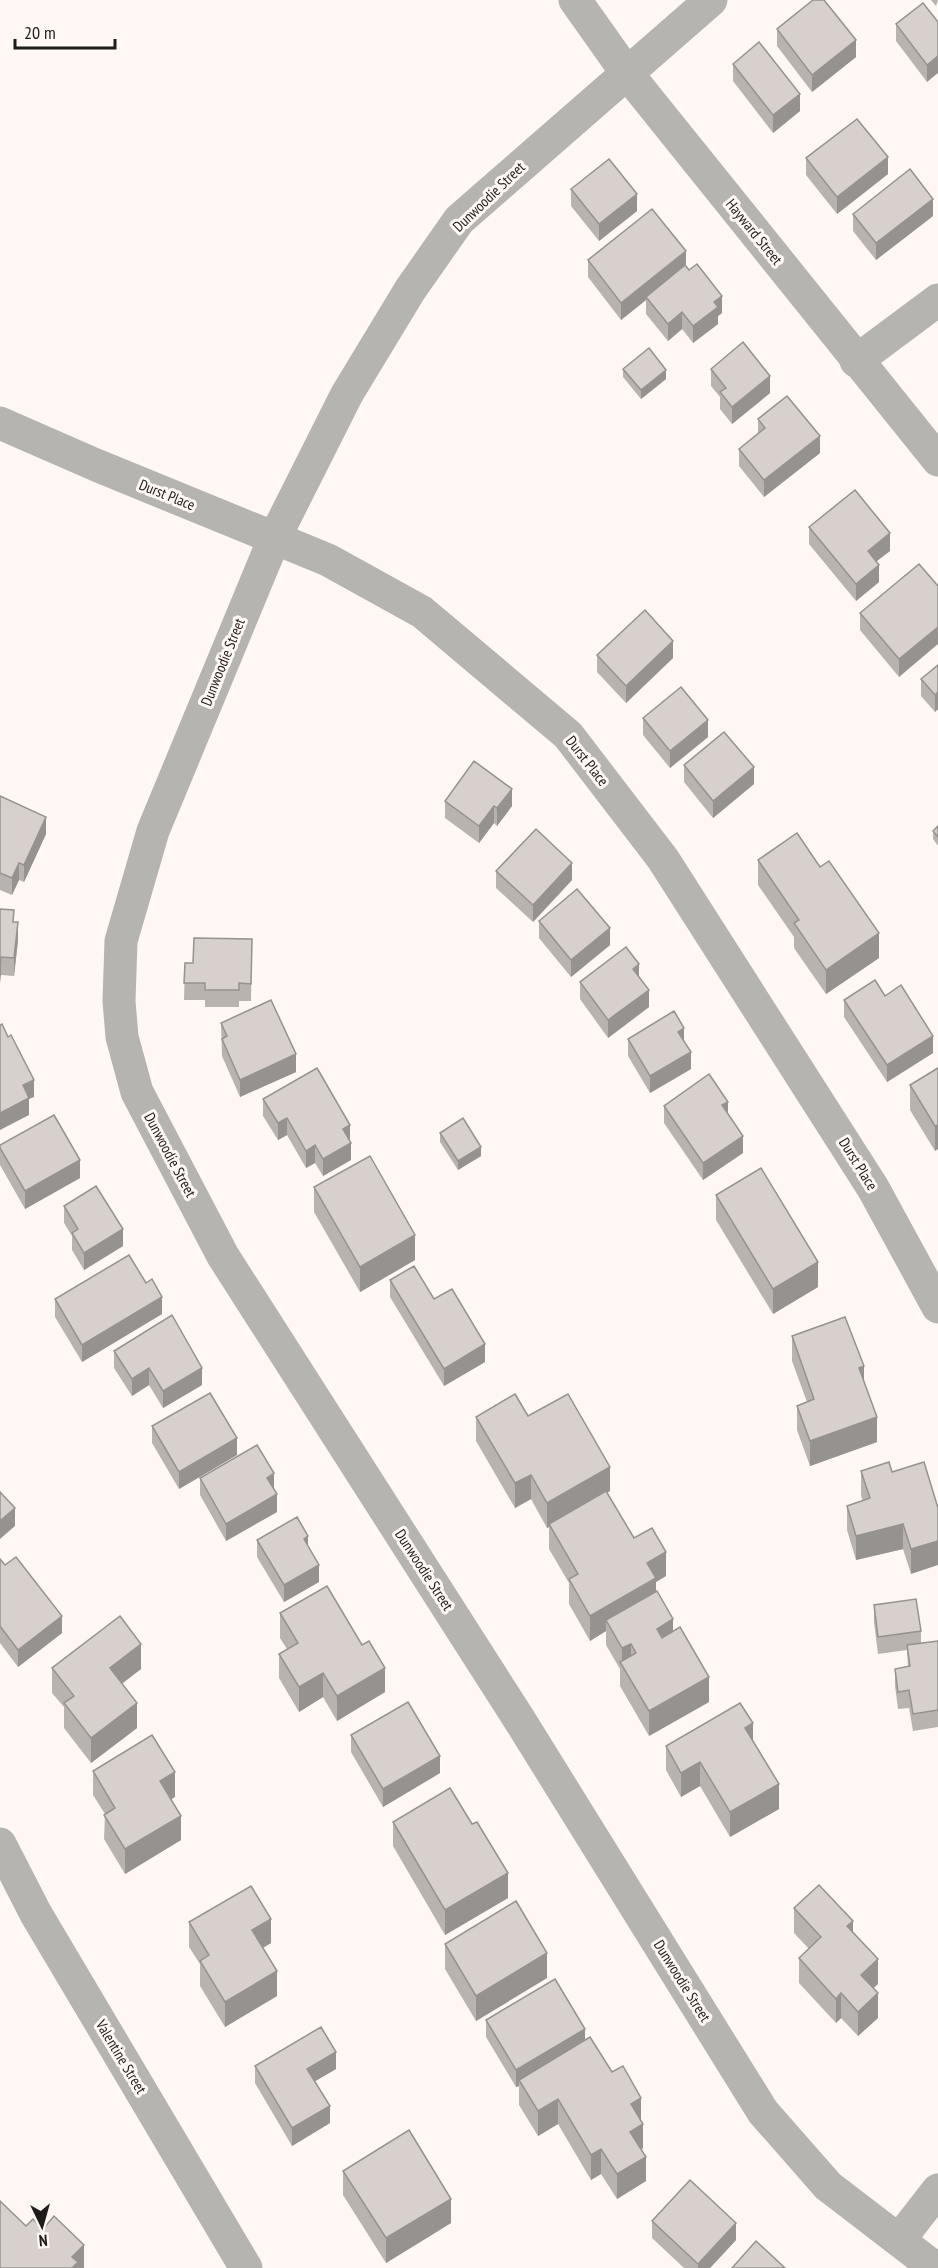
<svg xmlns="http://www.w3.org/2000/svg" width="938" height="2268" viewBox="0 0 938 2268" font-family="'PT Sans Narrow',sans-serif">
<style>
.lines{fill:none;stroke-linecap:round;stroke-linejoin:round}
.minor{stroke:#b5b4b1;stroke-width:33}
.tertiary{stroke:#b5b4b1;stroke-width:33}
.wall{fill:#b9b3af}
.shaded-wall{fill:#96928f}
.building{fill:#d7d0cc;stroke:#96928f;stroke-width:1.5}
.labels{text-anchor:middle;stroke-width:6;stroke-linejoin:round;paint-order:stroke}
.street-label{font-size:15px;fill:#1f1d1b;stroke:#fff7f4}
</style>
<rect width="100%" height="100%" fill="#fff7f4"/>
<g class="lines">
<g class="minor">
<path d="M 575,0 L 626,72 L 938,460"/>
<path d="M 711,0 L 459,220 L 410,290 L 347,394 L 274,539 L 153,831 L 121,941 L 119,1001 L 122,1037 L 137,1092 L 223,1256 L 519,1719 L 763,2112 L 828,2186 L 935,2268"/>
<path d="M 856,361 L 938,300"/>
<path d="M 0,423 L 96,465 L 328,560 L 422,612 L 568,735 L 663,859 L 873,1188 L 938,1307"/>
<path d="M 899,2240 L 938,2190"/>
</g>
<path class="tertiary" d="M 0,1844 L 36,1914 L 246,2268"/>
</g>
<g class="wall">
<path d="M 931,0 L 938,0 L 936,6 Z"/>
<path d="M 938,22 L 927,82 L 896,41 L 896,24 Z"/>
<path d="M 777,29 L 856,57 L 812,92 L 777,46 Z"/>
<path d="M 733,64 L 800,111 L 773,133 L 733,81 Z"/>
<path d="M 806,158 L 888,174 L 837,214 L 806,175 Z"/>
<path d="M 571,189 L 637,211 L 599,241 L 571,206 Z"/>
<path d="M 853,214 L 933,216 L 876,260 L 853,231 Z"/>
<path d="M 588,260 L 686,267 L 722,313 L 718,316 L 718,324 L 693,343 L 682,329 L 668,341 L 646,314 L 646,300 L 621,320 L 588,277 Z"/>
<path d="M 623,369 L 666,379 L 641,399 L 623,377 Z"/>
<path d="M 711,369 L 770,393 L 732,424 L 720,409 L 720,397 L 711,386 Z"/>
<path d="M 758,419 L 820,453 L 764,497 L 739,466 L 739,449 L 758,434 Z"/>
<path d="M 809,527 L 890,551 L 876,561 L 879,582 L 856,601 L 809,544 Z"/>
<path d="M 938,586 L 899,677 L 860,630 L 860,613 Z"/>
<path d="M 597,655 L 673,658 L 626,703 L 597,672 Z"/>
<path d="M 938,665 L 938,709 L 935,712 L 921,696 L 921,679 Z"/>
<path d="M 643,718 L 708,737 L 670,768 L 643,735 Z"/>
<path d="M 684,765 L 754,784 L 713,818 L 684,782 Z"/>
<path d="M 0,796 L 46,834 L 24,882 L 19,880 L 12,895 L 0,890 Z"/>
<path d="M 445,801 L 512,806 L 497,826 L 494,823 L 479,843 L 445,818 Z"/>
<path d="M 938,826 L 938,846 L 933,839 L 933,831 Z"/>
<path d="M 758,860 L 879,958 L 826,994 L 794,948 L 794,937 L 758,885 Z"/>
<path d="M 496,871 L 572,880 L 533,922 L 496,888 Z"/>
<path d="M 0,909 L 14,922 L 18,940 L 14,976 L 1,975 Z"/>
<path d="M 539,921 L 610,945 L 571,977 L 539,938 Z"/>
<path d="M 252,939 L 251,1001 L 239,1001 L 239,1007 L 205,1007 L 205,1000 L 184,1000 L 185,963 L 193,963 Z"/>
<path d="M 639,977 L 649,1007 L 608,1038 L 580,999 L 580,982 Z"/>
<path d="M 885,996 L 933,1053 L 887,1082 L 844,1017 L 844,1000 Z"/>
<path d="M 221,1023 L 296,1072 L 240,1097 L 222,1056 Z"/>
<path d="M 628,1039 L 684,1042 L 691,1069 L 650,1093 L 628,1056 Z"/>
<path d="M 938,1068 L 935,1151 L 910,1110 L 910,1085 Z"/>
<path d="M 263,1099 L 350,1141 L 351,1160 L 323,1176 L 315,1163 L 306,1168 L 287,1135 L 278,1140 L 263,1116 Z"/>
<path d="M 664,1106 L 728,1114 L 743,1153 L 703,1180 L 664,1123 Z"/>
<path d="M 440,1133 L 481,1156 L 458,1170 L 440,1142 Z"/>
<path d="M 0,1145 L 80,1178 L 25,1209 L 0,1165 Z"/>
<path d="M 314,1187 L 415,1260 L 360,1292 L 314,1212 Z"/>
<path d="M 716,1195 L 818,1287 L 773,1314 L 716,1220 Z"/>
<path d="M 64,1206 L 123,1246 L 84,1270 L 72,1250 L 72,1236 L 64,1223 Z"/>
<path d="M 390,1280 L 434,1299 L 485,1362 L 444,1386 L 390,1297 Z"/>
<path d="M 146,1283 L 162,1314 L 82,1362 L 55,1317 L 55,1299 Z"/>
<path d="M 792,1336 L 864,1380 L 877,1442 L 810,1466 L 797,1430 L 797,1406 L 807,1402 L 792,1361 Z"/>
<path d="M 114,1351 L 202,1385 L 163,1408 L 149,1385 L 132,1396 L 114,1368 Z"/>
<path d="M 528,1416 L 610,1491 L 607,1493 L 634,1538 L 666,1576 L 656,1582 L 656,1591 L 673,1631 L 709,1702 L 649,1736 L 620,1686 L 620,1669 L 606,1645 L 606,1631 L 590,1641 L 569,1604 L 569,1583 L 549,1549 L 549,1527 L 547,1528 L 531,1499 L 515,1508 L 476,1441 L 476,1417 Z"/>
<path d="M 152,1426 L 237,1455 L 179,1489 L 152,1443 Z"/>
<path d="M 861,1471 L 892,1472 L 938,1508 L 911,1574 L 903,1549 L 856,1560 L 847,1530 L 847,1506 L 863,1501 L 861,1496 Z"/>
<path d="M 200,1478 L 274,1490 L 277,1512 L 226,1541 L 200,1495 Z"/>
<path d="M 257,1540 L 308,1547 L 319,1582 L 284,1602 L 257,1557 Z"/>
<path d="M 0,1559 L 62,1633 L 18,1667 L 0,1643 Z"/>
<path d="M 874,1605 L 921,1631 L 921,1643 L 938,1641 L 938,1727 L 913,1731 L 909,1708 L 898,1709 L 895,1686 L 895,1669 L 908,1667 L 907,1650 L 878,1654 L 874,1622 Z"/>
<path d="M 280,1613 L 362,1645 L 385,1692 L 337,1721 L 323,1697 L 299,1712 L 279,1678 L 279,1654 L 287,1649 L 280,1638 Z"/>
<path d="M 52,1668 L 141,1669 L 122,1683 L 137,1728 L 91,1763 L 64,1728 L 64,1707 L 52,1693 Z"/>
<path d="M 351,1735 L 440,1773 L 383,1807 L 351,1752 Z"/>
<path d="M 753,1740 L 779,1809 L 730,1837 L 700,1786 L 681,1797 L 666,1770 L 666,1746 Z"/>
<path d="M 93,1771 L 175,1797 L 171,1799 L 181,1840 L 125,1874 L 104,1839 L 105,1814 L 93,1795 Z"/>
<path d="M 393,1822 L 508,1898 L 445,1935 L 393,1846 Z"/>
<path d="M 794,1908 L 853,1932 L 878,1984 L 873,1988 L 878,2018 L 858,2036 L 841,2018 L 836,2023 L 799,1983 L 799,1958 L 809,1949 L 794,1933 Z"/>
<path d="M 189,1922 L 271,1943 L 263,1948 L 277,1996 L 225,2027 L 200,1986 L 200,1964 L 189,1947 Z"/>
<path d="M 445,1944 L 547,1978 L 476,2021 L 445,1969 Z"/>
<path d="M 486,2020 L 585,2040 L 641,2121 L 643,2148 L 641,2150 L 646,2181 L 617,2199 L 601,2174 L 591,2180 L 558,2124 L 538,2136 L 519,2105 L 519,2086 L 516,2087 L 486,2037 Z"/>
<path d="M 255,2066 L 336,2069 L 315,2081 L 330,2123 L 292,2146 L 255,2083 Z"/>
<path d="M 343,2171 L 451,2223 L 386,2263 L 343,2195 Z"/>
<path d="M 652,2221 L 736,2240 L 710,2268 L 684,2268 L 652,2238 Z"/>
</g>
<g class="shaded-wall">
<path d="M 856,40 L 856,57 L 812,92 L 812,75 Z"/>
<path d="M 938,56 L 938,73 L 927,82 L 927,65 Z"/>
<path d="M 800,94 L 800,111 L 773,133 L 773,115 Z"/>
<path d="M 888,157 L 888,174 L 837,214 L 837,197 Z"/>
<path d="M 637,194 L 637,211 L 599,241 L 599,224 Z"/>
<path d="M 933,199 L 933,216 L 876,260 L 876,243 Z"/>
<path d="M 686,251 L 686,268 L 646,297 L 646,300 L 621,320 L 621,303 Z"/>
<path d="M 722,296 L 722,313 L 718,316 L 718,324 L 693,343 L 693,326 L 714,302 Z"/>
<path d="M 682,312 L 682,329 L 668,341 L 668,324 Z"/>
<path d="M 666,370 L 666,379 L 641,399 L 641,390 Z"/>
<path d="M 770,376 L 770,393 L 732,424 L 732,407 Z"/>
<path d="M 820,436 L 820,453 L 764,497 L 764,480 Z"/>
<path d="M 890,533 L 890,551 L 868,568 L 868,551 Z"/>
<path d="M 879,565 L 879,582 L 856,601 L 856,584 Z"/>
<path d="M 938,627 L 938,644 L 899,677 L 899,659 Z"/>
<path d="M 673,641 L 673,658 L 626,703 L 626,686 Z"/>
<path d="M 938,692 L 938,709 L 935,712 L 935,695 Z"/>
<path d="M 708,720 L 708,737 L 670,768 L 670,751 Z"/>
<path d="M 754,767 L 754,784 L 713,818 L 713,801 Z"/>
<path d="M 512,789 L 512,806 L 497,826 L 497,808 Z"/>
<path d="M 494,806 L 494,823 L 479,843 L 479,826 Z"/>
<path d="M 46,817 L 46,834 L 24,882 L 24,865 Z"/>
<path d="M 19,863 L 19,880 L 12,895 L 12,878 Z"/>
<path d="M 572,863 L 572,880 L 533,922 L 533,905 Z"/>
<path d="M 18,922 L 18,940 L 14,976 L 14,958 Z"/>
<path d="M 610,928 L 610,945 L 571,977 L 571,960 Z"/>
<path d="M 879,933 L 879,958 L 826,994 L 826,970 Z"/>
<path d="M 1,957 L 1,975 L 0,983 L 0,966 Z"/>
<path d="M 639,964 L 639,981 L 633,969 Z"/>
<path d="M 649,990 L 649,1007 L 608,1038 L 608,1020 Z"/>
<path d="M 684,1028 L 684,1045 L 678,1032 Z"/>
<path d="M 933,1036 L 933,1053 L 887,1082 L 887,1065 Z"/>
<path d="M 691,1052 L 691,1069 L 650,1093 L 650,1076 Z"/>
<path d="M 296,1054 L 296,1072 L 240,1097 L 240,1080 Z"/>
<path d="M 34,1080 L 34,1097 L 29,1099 L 29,1115 L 0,1130 L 0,1113 L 23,1085 Z"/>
<path d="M 728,1102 L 728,1119 L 722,1105 Z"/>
<path d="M 287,1118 L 287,1135 L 278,1140 L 278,1123 Z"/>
<path d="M 350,1125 L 350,1142 L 343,1129 Z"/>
<path d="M 938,1125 L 938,1149 L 935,1151 L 935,1126 Z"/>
<path d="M 743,1136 L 743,1153 L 703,1180 L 703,1163 Z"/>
<path d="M 351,1143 L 351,1160 L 323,1176 L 323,1159 Z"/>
<path d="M 315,1145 L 315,1163 L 306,1168 L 306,1151 Z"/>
<path d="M 481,1147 L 481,1156 L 458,1170 L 458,1161 Z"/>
<path d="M 80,1160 L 80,1178 L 25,1209 L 25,1191 Z"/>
<path d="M 123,1229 L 123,1246 L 84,1270 L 84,1253 Z"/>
<path d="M 415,1235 L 415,1260 L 360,1292 L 360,1267 Z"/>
<path d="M 818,1262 L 818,1287 L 773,1314 L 773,1289 Z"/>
<path d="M 162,1297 L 162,1314 L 82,1362 L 82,1345 Z"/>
<path d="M 485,1344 L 485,1362 L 444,1386 L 444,1369 Z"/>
<path d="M 864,1366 L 864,1391 L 859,1368 Z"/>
<path d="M 149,1368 L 149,1385 L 132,1396 L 132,1379 Z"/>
<path d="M 202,1368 L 202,1385 L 163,1408 L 163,1391 Z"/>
<path d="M 877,1417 L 877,1442 L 810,1466 L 810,1441 Z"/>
<path d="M 237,1438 L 237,1455 L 179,1489 L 179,1472 Z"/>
<path d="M 610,1467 L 610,1491 L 550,1526 L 549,1524 L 549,1527 L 547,1528 L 547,1503 Z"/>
<path d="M 274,1473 L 274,1491 L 267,1478 Z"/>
<path d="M 531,1475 L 531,1499 L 515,1508 L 515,1483 Z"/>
<path d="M 277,1494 L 277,1512 L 226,1541 L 226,1524 Z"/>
<path d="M 15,1508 L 15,1526 L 0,1539 L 0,1521 Z"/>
<path d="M 903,1524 L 903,1549 L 856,1560 L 856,1536 Z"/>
<path d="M 308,1536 L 308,1554 L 304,1539 Z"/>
<path d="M 938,1541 L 938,1565 L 911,1574 L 911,1549 Z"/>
<path d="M 666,1552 L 666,1576 L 656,1582 L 656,1602 L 606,1620 L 606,1631 L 590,1641 L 590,1616 L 647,1563 Z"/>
<path d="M 319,1565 L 319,1582 L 284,1602 L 284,1585 Z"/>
<path d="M 62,1616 L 62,1633 L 18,1667 L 18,1650 Z"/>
<path d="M 673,1619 L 673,1644 L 657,1653 L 657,1629 Z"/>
<path d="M 141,1644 L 141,1669 L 110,1693 L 110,1668 Z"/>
<path d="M 631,1644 L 631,1668 L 622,1666 L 622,1648 Z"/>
<path d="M 385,1668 L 385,1692 L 337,1721 L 337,1696 Z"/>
<path d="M 323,1673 L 323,1697 L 299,1712 L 299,1687 Z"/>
<path d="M 709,1677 L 709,1702 L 649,1736 L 649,1711 Z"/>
<path d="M 137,1703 L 137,1728 L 91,1763 L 91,1738 Z"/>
<path d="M 753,1723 L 753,1748 L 745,1728 Z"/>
<path d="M 440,1756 L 440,1773 L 383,1807 L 383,1789 Z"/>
<path d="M 700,1762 L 700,1786 L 681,1797 L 681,1773 Z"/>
<path d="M 175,1772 L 175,1797 L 160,1806 L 160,1781 Z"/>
<path d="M 779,1784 L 779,1809 L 730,1837 L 730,1812 Z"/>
<path d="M 181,1816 L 181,1840 L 125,1874 L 125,1849 Z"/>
<path d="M 508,1873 L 508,1898 L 445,1935 L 445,1910 Z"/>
<path d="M 271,1919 L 271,1943 L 252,1954 L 252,1930 Z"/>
<path d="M 853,1921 L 853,1945 L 847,1926 Z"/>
<path d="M 547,1953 L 547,1978 L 476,2021 L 476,1996 Z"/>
<path d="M 878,1959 L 878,1984 L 861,1999 L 861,1975 Z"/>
<path d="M 277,1971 L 277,1996 L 225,2027 L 225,2002 Z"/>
<path d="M 841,1993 L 841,2018 L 836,2023 L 836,1999 Z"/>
<path d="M 878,1993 L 878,2018 L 858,2036 L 858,2012 Z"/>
<path d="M 585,2029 L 585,2046 L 519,2080 L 519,2086 L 516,2087 L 516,2070 Z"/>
<path d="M 336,2052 L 336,2069 L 307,2086 L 307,2069 Z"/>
<path d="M 641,2098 L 641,2122 L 631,2104 Z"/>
<path d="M 558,2099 L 558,2124 L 538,2136 L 538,2111 Z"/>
<path d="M 330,2106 L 330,2123 L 292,2146 L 292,2128 Z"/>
<path d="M 643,2124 L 643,2148 L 630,2156 L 630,2132 Z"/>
<path d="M 601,2149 L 601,2174 L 591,2180 L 591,2155 Z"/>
<path d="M 646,2157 L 646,2181 L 617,2199 L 617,2174 Z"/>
<path d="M 451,2199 L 451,2223 L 386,2263 L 386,2238 Z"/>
<path d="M 736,2223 L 736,2240 L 710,2268 L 698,2268 L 698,2264 Z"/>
<path d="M 84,2245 L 84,2268 L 72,2268 L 72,2257 Z"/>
</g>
<g class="building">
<path d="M 813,0 L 824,0 L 856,40 L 812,75 L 777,29 Z"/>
<path d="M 923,3 L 938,22 L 938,56 L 927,65 L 896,24 Z"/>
<path d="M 759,42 L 800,94 L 773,115 L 733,64 Z"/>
<path d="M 857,119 L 888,157 L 837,197 L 806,158 Z"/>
<path d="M 609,159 L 637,194 L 599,224 L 571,189 Z"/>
<path d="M 910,169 L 933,199 L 876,243 L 853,214 Z"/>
<path d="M 652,209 L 686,251 L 621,303 L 588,260 Z"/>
<path d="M 697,264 L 722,296 L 714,302 L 718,307 L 693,326 L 682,312 L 668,324 L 646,297 L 685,265 L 689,270 Z"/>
<path d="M 743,342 L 770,376 L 732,407 L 720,392 L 726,388 L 711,369 Z"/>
<path d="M 649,348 L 666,370 L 641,390 L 623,369 Z"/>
<path d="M 787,396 L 820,436 L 764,480 L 739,449 L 765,428 L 758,419 Z"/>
<path d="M 855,490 L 890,533 L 868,551 L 879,565 L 856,584 L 809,527 Z"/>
<path d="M 919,564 L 938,586 L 938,627 L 899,659 L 860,613 Z"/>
<path d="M 645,610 L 673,641 L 626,686 L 597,655 Z"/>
<path d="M 938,665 L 938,692 L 935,695 L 921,679 Z"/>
<path d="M 681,687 L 708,720 L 670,751 L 643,718 Z"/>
<path d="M 724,732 L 754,767 L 713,801 L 684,765 Z"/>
<path d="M 474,761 L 512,789 L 497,808 L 494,806 L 479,826 L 445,801 Z"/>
<path d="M 0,796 L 46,817 L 24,865 L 19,863 L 12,878 L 0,873 Z"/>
<path d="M 938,826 L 938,837 L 933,831 Z"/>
<path d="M 536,829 L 572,863 L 533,905 L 496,871 Z"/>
<path d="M 797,833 L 820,867 L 829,861 L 879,933 L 826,970 L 794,923 L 799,920 L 758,860 Z"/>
<path d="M 577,889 L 610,928 L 571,960 L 539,921 Z"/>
<path d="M 0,909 L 14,910 L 13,922 L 18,922 L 14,958 L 1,957 L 0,966 Z"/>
<path d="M 194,938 L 252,939 L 251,984 L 239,983 L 239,990 L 205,990 L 205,983 L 184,983 L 185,963 L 193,963 Z"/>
<path d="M 626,947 L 639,964 L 633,969 L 649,990 L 608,1020 L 580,982 Z"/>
<path d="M 875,980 L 885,996 L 901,985 L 933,1036 L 887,1065 L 844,1000 Z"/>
<path d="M 271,1000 L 296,1054 L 240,1080 L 222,1039 L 227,1036 L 221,1023 Z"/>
<path d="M 674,1011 L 684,1028 L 678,1032 L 691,1052 L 650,1076 L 628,1039 Z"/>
<path d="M 2,1024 L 8,1037 L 11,1035 L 34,1080 L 23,1085 L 29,1098 L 0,1113 L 0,1025 Z"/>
<path d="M 317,1068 L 350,1125 L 343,1129 L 351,1143 L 323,1159 L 315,1145 L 306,1151 L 287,1118 L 278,1123 L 263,1099 Z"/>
<path d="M 938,1068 L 938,1125 L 935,1126 L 910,1085 Z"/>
<path d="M 709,1074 L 728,1102 L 722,1105 L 743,1136 L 703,1163 L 664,1106 Z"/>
<path d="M 54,1115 L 80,1160 L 25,1191 L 0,1148 L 0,1145 Z"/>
<path d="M 463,1118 L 481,1147 L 458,1161 L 440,1133 Z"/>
<path d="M 370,1156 L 415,1235 L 360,1267 L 314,1187 Z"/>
<path d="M 761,1168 L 818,1262 L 773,1289 L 716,1195 Z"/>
<path d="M 96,1186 L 123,1229 L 84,1253 L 72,1233 L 78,1229 L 64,1206 Z"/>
<path d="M 129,1255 L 146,1283 L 152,1279 L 162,1297 L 82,1345 L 55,1299 Z"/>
<path d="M 414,1266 L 434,1299 L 452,1289 L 485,1344 L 444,1369 L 390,1280 Z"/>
<path d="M 172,1315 L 202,1368 L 163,1391 L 149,1368 L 132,1379 L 114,1351 Z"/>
<path d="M 845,1317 L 864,1366 L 859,1368 L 877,1417 L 810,1441 L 797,1406 L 814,1399 L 792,1336 Z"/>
<path d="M 210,1393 L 237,1438 L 179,1472 L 152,1426 Z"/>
<path d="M 515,1394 L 528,1416 L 568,1394 L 610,1467 L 547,1503 L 531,1475 L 515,1483 L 476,1417 Z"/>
<path d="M 257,1445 L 274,1473 L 267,1478 L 277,1494 L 226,1524 L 200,1478 Z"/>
<path d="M 889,1462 L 892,1472 L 924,1462 L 938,1508 L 938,1541 L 911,1549 L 903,1524 L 856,1536 L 847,1506 L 870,1498 L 861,1471 Z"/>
<path d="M 606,1491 L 634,1538 L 652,1528 L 666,1552 L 647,1563 L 656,1578 L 590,1616 L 569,1579 L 578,1574 L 549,1524 Z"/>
<path d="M 0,1492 L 15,1508 L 0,1521 Z"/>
<path d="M 297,1517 L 308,1536 L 304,1539 L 319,1565 L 284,1585 L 257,1540 Z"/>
<path d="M 16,1557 L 62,1616 L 18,1650 L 0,1626 L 0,1559 L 5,1565 Z"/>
<path d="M 327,1586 L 362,1645 L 369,1641 L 385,1668 L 337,1696 L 323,1673 L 299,1687 L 279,1654 L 298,1643 L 280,1613 Z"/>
<path d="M 657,1591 L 673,1619 L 657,1629 L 662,1638 L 680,1627 L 709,1677 L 649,1711 L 620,1662 L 636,1653 L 631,1644 L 622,1648 L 606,1620 Z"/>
<path d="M 916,1599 L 921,1631 L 878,1637 L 874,1605 Z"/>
<path d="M 120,1616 L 141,1644 L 110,1668 L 137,1703 L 91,1738 L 64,1703 L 74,1696 L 52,1668 Z"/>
<path d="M 938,1641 L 938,1710 L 913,1714 L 909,1690 L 898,1692 L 895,1669 L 910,1666 L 907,1645 Z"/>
<path d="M 408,1702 L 440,1756 L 383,1789 L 351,1735 Z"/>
<path d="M 740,1703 L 753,1723 L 745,1728 L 779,1784 L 730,1812 L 700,1762 L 681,1773 L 666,1746 Z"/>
<path d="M 152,1735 L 175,1772 L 160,1781 L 181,1816 L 125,1849 L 104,1815 L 115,1808 L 93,1771 Z"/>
<path d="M 450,1788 L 472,1824 L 477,1822 L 508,1873 L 445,1910 L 393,1822 Z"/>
<path d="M 819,1885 L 853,1921 L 847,1926 L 878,1959 L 861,1975 L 878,1993 L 858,2012 L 841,1993 L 836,1999 L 799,1958 L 821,1937 L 794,1908 Z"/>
<path d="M 251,1886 L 271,1919 L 252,1930 L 277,1971 L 225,2002 L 200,1961 L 209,1955 L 189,1922 Z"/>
<path d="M 516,1901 L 547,1953 L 476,1996 L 445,1944 Z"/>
<path d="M 555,1979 L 585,2029 L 516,2070 L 486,2020 Z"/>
<path d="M 321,2027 L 336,2052 L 307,2069 L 330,2106 L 292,2128 L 255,2066 Z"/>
<path d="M 590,2037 L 612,2072 L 623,2066 L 641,2098 L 631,2104 L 643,2124 L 630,2132 L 646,2157 L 617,2174 L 601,2149 L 591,2155 L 558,2099 L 538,2111 L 519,2080 Z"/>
<path d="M 409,2130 L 451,2199 L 386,2238 L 343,2171 Z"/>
<path d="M 690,2180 L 736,2223 L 698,2264 L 652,2221 Z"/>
<path d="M 0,2201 L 26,2226 L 33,2219 L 43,2229 L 54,2216 L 84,2245 L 72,2257 L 78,2262 L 72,2268 L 0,2268 Z"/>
<path d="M 756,2241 L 785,2268 L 732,2268 Z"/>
</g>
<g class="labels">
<g class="street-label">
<text transform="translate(489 197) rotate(-44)" y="5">Dunwoodie Street</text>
<text transform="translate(754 232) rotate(51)" y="5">Hayward Street</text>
<text transform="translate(167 495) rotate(22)" y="5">Durst Place</text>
<text transform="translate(223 662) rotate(-68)" y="5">Dunwoodie Street</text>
<text transform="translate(587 761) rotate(52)" y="5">Durst Place</text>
<text transform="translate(170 1155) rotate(62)" y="5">Dunwoodie Street</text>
<text transform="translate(858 1164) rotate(58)" y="5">Durst Place</text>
<text transform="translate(424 1570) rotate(57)" y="5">Dunwoodie Street</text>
<text transform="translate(682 1981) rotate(58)" y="5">Dunwoodie Street</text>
<text transform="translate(121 2057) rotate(59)" y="5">Valentine Street</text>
</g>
</g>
<g transform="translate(42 2226) rotate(175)" stroke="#fff7f4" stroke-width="4.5" paint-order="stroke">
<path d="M0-4.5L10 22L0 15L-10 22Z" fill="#1f1d1b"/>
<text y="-9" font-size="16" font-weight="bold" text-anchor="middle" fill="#1f1d1b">N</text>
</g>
<path d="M15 39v9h100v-9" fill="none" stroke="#1f1d1b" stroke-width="3"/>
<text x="24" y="39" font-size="18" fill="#1f1d1b" stroke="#fff7f4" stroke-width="4.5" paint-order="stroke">20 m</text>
</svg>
